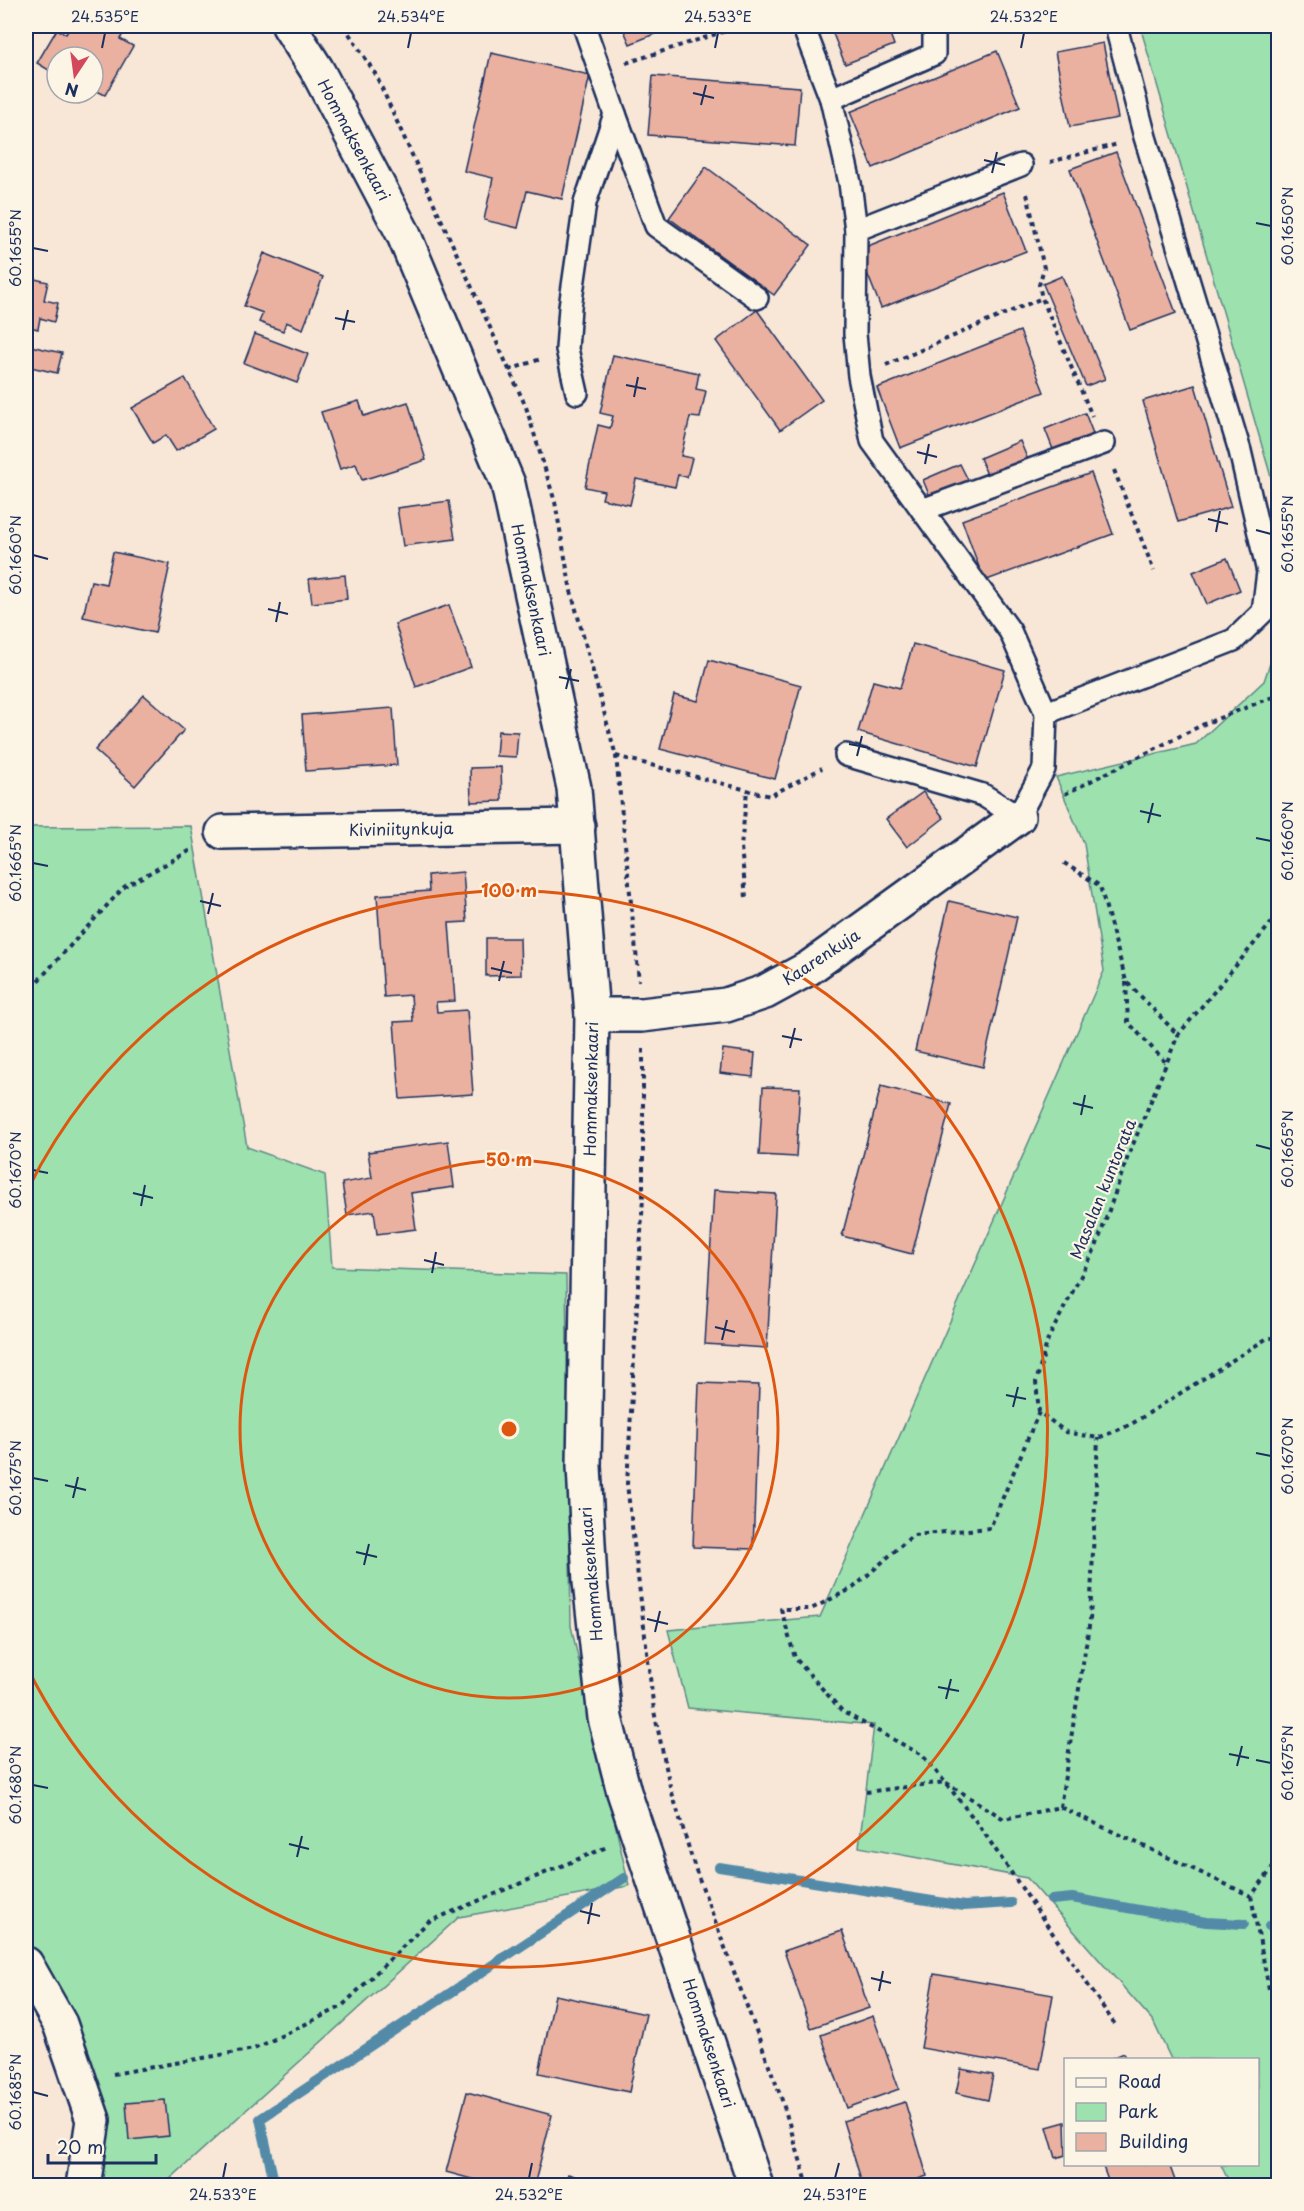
<svg xmlns="http://www.w3.org/2000/svg" width="1304" height="2211" viewBox="0 0 1304 2211" font-family="'Playpen Sans',sans-serif">
<style>
.green{fill:#9de2ae;stroke:#5c8886;stroke-width:1.5}
.lines{fill:none;stroke-linecap:round;stroke-linejoin:round}
.stream{stroke:#538aa7;stroke-width:10}
.building{fill:#eab1a1;stroke:#1b2f5e;stroke-width:1.5}
.lane-casing{stroke:#1b2f5e;stroke-width:26}
.street-casing{stroke:#1b2f5e;stroke-width:38}
.path{stroke:#1b2f5e;stroke-width:4;stroke-dasharray:4.5 4.5;stroke-linecap:butt}
.lane{stroke:#fcf5e5;stroke-width:21}
.street{stroke:#fcf5e5;stroke-width:33}
.ticks{fill:none;stroke:#1b2f5e;stroke-width:2}
.ring{fill:none;stroke:#de5710;stroke-width:3}
.labels{text-anchor:middle;stroke-width:4.5;stroke-linejoin:round;paint-order:stroke}
.street-label{font-size:16px;fill:#1b2f5e;stroke:#fcf5e5}
.centre{fill:#de5710;stroke:#fcf5e5;stroke-width:3}
.ring-label{font-size:18px;text-anchor:middle;font-weight:bold;fill:#de5710;stroke:#fcf5e5;stroke-width:4.5;stroke-linejoin:round;paint-order:stroke}
.neatline{fill:none;stroke:#1b2f5e;stroke-width:2}
.ticks-label{font-size:15px;text-anchor:middle;fill:#1b2f5e}
</style>
<rect width="100%" height="100%" fill="#f8e7d7"/>
<filter id="ink" filterUnits="userSpaceOnUse"><feTurbulence type="fractalNoise" baseFrequency=".0167" numOctaves="2"/><feDisplacementMap in="SourceGraphic" scale="12" xChannelSelector="R" yChannelSelector="G"/><feConvolveMatrix kernelMatrix="1 2 1 2 8 2 1 2 1" color-interpolation-filters="sRGB"/></filter>
<g filter="url(#ink)">
<g class="green">
<path d="M 1140,26 L 1278,26 L 1278,501 Z"/>
<path d="M 1278,640 L 1278,2185 L 1231,2186 L 1221,2165 L 1258,2164 L 1258,2060 L 1171,2059 L 1153,2021 L 1027,1878 L 859,1847 L 874,1725 L 688,1708 L 668,1630 L 820,1617 L 1104,971 L 1084,844 L 1056,777 L 1196,744 L 1264,681 Z"/>
<path d="M 191,826 L 247,1147 L 325,1175 L 332,1267 L 566,1275 L 571,1626 L 629,1886 L 459,1917 L 168,2181 L 167,2185 L 83,2185 L 93,2120 L 26,1964 L 26,827 Z"/>
</g>
<g class="lines">
<g class="stream">
<path d="M 719,1867 L 964,1906 L 1011,1903"/>
<path d="M 1051,1900 L 1072,1898 L 1206,1922 L 1244,1924"/>
<path d="M 1269,1926 L 1278,1927"/>
<path d="M 275,2186 L 260,2119 L 624,1878"/>
</g>
</g>
<g class="building">
<path d="M 71,26 L 108,26 L 123,34 L 120,39 L 133,46 L 105,95 L 93,89 L 93,57 L 57,57 L 57,75 L 37,63 L 57,29 L 66,34 Z"/>
<path d="M 622,26 L 674,26 L 630,44 Z"/>
<path d="M 830,26 L 887,26 L 894,45 L 845,64 Z"/>
<path d="M 1103,43 L 1118,118 L 1070,127 L 1055,52 Z"/>
<path d="M 997,51 L 1020,107 L 873,168 L 850,112 Z"/>
<path d="M 491,53 L 590,75 L 562,199 L 527,191 L 518,228 L 484,220 L 493,178 L 464,171 Z"/>
<path d="M 653,76 L 800,87 L 795,146 L 648,135 Z"/>
<path d="M 1116,152 L 1176,313 L 1130,330 L 1070,169 Z"/>
<path d="M 706,167 L 811,245 L 774,295 L 669,218 Z"/>
<path d="M 1003,192 L 1026,251 L 881,308 L 858,250 Z"/>
<path d="M 264,253 L 323,277 L 303,329 L 286,322 L 283,331 L 259,322 L 263,313 L 244,306 Z"/>
<path d="M 1062,276 L 1105,379 L 1086,386 L 1043,284 Z"/>
<path d="M 26,277 L 48,282 L 44,300 L 58,303 L 54,322 L 40,318 L 38,329 L 26,326 Z"/>
<path d="M 757,310 L 822,400 L 780,430 L 716,341 Z"/>
<path d="M 1020,331 L 1044,392 L 900,448 L 877,388 Z"/>
<path d="M 255,334 L 308,354 L 297,383 L 244,363 Z"/>
<path d="M 26,345 L 62,353 L 57,373 L 26,366 Z"/>
<path d="M 613,355 L 699,373 L 696,389 L 706,391 L 700,418 L 690,417 L 681,456 L 692,458 L 687,477 L 678,475 L 675,487 L 636,479 L 630,505 L 602,499 L 604,491 L 585,487 L 598,425 L 610,428 L 613,416 L 600,413 Z"/>
<path d="M 185,378 L 214,429 L 176,451 L 166,435 L 153,443 L 132,408 Z"/>
<path d="M 1195,385 L 1231,507 L 1178,522 L 1143,401 Z"/>
<path d="M 359,401 L 364,416 L 408,402 L 426,460 L 362,480 L 356,464 L 340,469 L 321,412 Z"/>
<path d="M 1085,413 L 1094,436 L 1054,452 L 1045,429 Z"/>
<path d="M 1020,441 L 1028,460 L 988,477 L 980,458 Z"/>
<path d="M 960,464 L 970,484 L 932,502 L 923,480 Z"/>
<path d="M 1091,473 L 1113,534 L 984,581 L 962,520 Z"/>
<path d="M 449,501 L 455,539 L 403,546 L 397,508 Z"/>
<path d="M 113,552 L 170,564 L 155,633 L 83,617 L 91,581 L 106,584 Z"/>
<path d="M 1227,558 L 1240,590 L 1207,604 L 1193,572 Z"/>
<path d="M 345,575 L 347,599 L 312,603 L 309,579 Z"/>
<path d="M 449,605 L 471,667 L 416,687 L 395,624 Z"/>
<path d="M 913,644 L 1005,670 L 977,767 L 858,732 L 873,681 L 900,688 Z"/>
<path d="M 709,660 L 801,685 L 775,779 L 660,749 L 674,695 L 698,701 Z"/>
<path d="M 144,695 L 184,730 L 135,786 L 95,750 Z"/>
<path d="M 393,708 L 397,765 L 306,771 L 302,715 Z"/>
<path d="M 498,731 L 518,732 L 516,757 L 496,756 Z"/>
<path d="M 501,767 L 502,801 L 471,802 L 470,768 Z"/>
<path d="M 923,792 L 944,818 L 907,847 L 886,819 Z"/>
<path d="M 463,872 L 467,922 L 449,923 L 455,1001 L 436,1002 L 437,1012 L 467,1010 L 473,1094 L 400,1099 L 394,1022 L 413,1021 L 411,995 L 384,997 L 377,895 L 429,891 L 428,875 Z"/>
<path d="M 949,901 L 1017,917 L 983,1067 L 915,1051 Z"/>
<path d="M 486,938 L 520,938 L 521,975 L 486,976 Z"/>
<path d="M 723,1049 L 755,1053 L 753,1077 L 720,1073 Z"/>
<path d="M 881,1086 L 951,1104 L 912,1254 L 842,1236 Z"/>
<path d="M 763,1087 L 800,1088 L 796,1157 L 759,1155 Z"/>
<path d="M 448,1141 L 454,1187 L 411,1193 L 416,1229 L 377,1234 L 374,1211 L 347,1215 L 342,1183 L 372,1178 L 368,1152 Z"/>
<path d="M 714,1190 L 776,1194 L 767,1348 L 705,1344 Z"/>
<path d="M 699,1383 L 759,1385 L 753,1549 L 693,1547 Z"/>
<path d="M 842,1931 L 869,2008 L 811,2028 L 784,1951 Z"/>
<path d="M 934,1974 L 1053,1995 L 1040,2069 L 921,2048 Z"/>
<path d="M 555,1995 L 646,2014 L 629,2092 L 539,2073 Z"/>
<path d="M 873,2016 L 899,2089 L 847,2108 L 821,2035 Z"/>
<path d="M 1124,2053 L 1127,2060 L 1108,2060 Z"/>
<path d="M 961,2069 L 993,2075 L 988,2100 L 956,2093 Z"/>
<path d="M 467,2092 L 552,2115 L 534,2186 L 497,2186 L 446,2172 Z"/>
<path d="M 165,2100 L 169,2136 L 129,2140 L 126,2103 Z"/>
<path d="M 905,2102 L 927,2176 L 897,2186 L 863,2186 L 843,2121 Z"/>
<path d="M 1065,2122 L 1066,2155 L 1056,2158 L 1047,2127 Z"/>
<path d="M 1102,2164 L 1169,2164 L 1177,2186 L 1110,2186 Z"/>
<path d="M 568,2174 L 604,2186 L 564,2186 Z"/>
<path d="M 1006,2179 L 1008,2186 L 985,2186 Z"/>
</g>
<g class="lines">
<defs>
<g id="lane">
<path d="M 803,26 L 831,99 L 850,183 L 856,230 L 855,334 L 859,376 L 872,441 L 1010,631 L 1046,713 L 1044,769 L 1018,817 L 983,795 L 846,755"/>
<path d="M 831,99 L 934,54 L 934,26"/>
<path d="M 615,114 L 656,226 L 757,298"/>
<path d="M 856,230 L 1021,165"/>
<path d="M 577,393 L 567,349 L 570,307 L 585,203 L 615,114 L 584,26"/>
<path d="M 922,510 L 1104,443"/>
<path d="M 1046,713 L 1234,640 L 1263,612 L 1268,572 L 1240,451 L 1145,137 L 1118,34"/>
</g>
<g id="street">
<path d="M 289,26 L 317,70 L 403,233 L 508,484 L 574,788 L 592,1015 L 584,1466 L 590,1582 L 605,1718 L 624,1792 L 756,2186"/>
<path d="M 223,832 L 578,826"/>
<path d="M 592,1015 L 642,1015 L 726,1005 L 765,992 L 809,968 L 1018,817"/>
<path d="M 26,1964 L 60,2024 L 93,2120 L 83,2186"/>
</g>
</defs>
<use href="#lane" class="lane-casing"/>
<use href="#street" class="street-casing"/>
<g class="path">
<path d="M 344,26 L 375,73 L 526,407 L 555,502 L 571,591 L 616,756 L 639,981"/>
<path d="M 626,63 L 741,26"/>
<path d="M 1050,162 L 1118,144"/>
<path d="M 1027,194 L 1044,268 L 1039,285 L 1042,298 L 1092,416"/>
<path d="M 886,365 L 1042,298"/>
<path d="M 509,370 L 541,359"/>
<path d="M 1114,470 L 1154,571"/>
<path d="M 616,756 L 770,796 L 822,768"/>
<path d="M 1065,794 L 1204,724 L 1278,695"/>
<path d="M 1064,863 L 1100,886 L 1126,981 L 1178,1035"/>
<path d="M 746,897 L 741,847 L 747,791"/>
<path d="M 1278,915 L 1178,1035 L 1127,1159 L 1096,1247 L 1048,1339 L 1036,1382 L 1039,1412 L 1066,1432 L 1098,1438 L 1130,1425 L 1266,1339 L 1278,1337"/>
<path d="M 1126,982 L 1128,1022 L 1166,1063"/>
<path d="M 26,994 L 124,887 L 193,849"/>
<path d="M 643,1049 L 643,1197 L 627,1484 L 654,1711 L 670,1786 L 694,1865 L 781,2097 L 808,2186"/>
<path d="M 1039,1412 L 990,1528 L 913,1535 L 853,1588 L 811,1609 L 781,1609 L 795,1658 L 843,1712 L 922,1755 L 945,1782 L 978,1824 L 1116,2026"/>
<path d="M 866,1792 L 945,1782 L 1004,1819 L 1060,1807 L 1251,1896 L 1278,1861"/>
<path d="M 1060,1807 L 1090,1620 L 1098,1438"/>
<path d="M 1251,1896 L 1269,1989 L 1278,2004"/>
<path d="M 113,2074 L 254,2049 L 341,2007 L 428,1922 L 607,1847"/>
</g>
<use href="#lane" class="lane"/>
<use href="#street" class="street"/>
</g>
</g>
<path class="ticks" d="M 102,48 L 105,33M 408,48 L 411,33M 715,48 L 718,33M 1021,48 L 1024,33M 693,93 L 714,98M 701,105 L 706,85M 984,160 L 1005,165M 992,173 L 997,152M 1256,223 L 1271,226M 33,248 L 48,251M 335,318 L 355,322M 343,330 L 348,310M 626,385 L 646,389M 634,397 L 638,377M 917,452 L 937,457M 925,464 L 929,444M 1208,519 L 1228,524M 1256,530 L 1271,534M 1216,532 L 1220,511M 33,555 L 48,559M 268,609 L 288,614M 276,622 L 280,602M 559,677 L 579,681M 566,689 L 571,669M 849,744 L 870,748M 857,756 L 862,736M 1140,811 L 1161,816M 1148,823 L 1153,803M 1256,838 L 1271,841M 33,863 L 48,866M 200,901 L 221,906M 208,914 L 213,893M 491,968 L 512,973M 499,981 L 504,961M 782,1036 L 802,1040M 790,1048 L 795,1028M 1073,1103 L 1093,1108M 1081,1115 L 1085,1095M 1256,1145 L 1271,1149M 33,1170 L 48,1173M 133,1193 L 153,1198M 141,1206 L 145,1185M 424,1260 L 444,1265M 432,1273 L 436,1252M 715,1327 L 735,1332M 722,1340 L 727,1320M 1006,1395 L 1026,1399M 1013,1407 L 1018,1387M 1256,1453 L 1271,1456M 33,1478 L 48,1481M 65,1485 L 86,1490M 73,1498 L 78,1477M 356,1552 L 377,1557M 364,1565 L 369,1544M 647,1619 L 668,1624M 655,1632 L 660,1611M 938,1687 L 959,1691M 946,1699 L 951,1679M 1229,1754 L 1249,1758M 1256,1760 L 1271,1763M 1237,1766 L 1242,1746M 33,1785 L 48,1788M 289,1844 L 309,1849M 297,1857 L 302,1836M 580,1911 L 600,1916M 588,1924 L 592,1903M 871,1978 L 891,1983M 879,1991 L 883,1971M 33,2092 L 48,2096M 223,2178 L 226,2163M 529,2178 L 532,2163M 835,2178 L 839,2163"/>
<g class="ring">
<circle cx="509" cy="1429" r="269"/>
<path d="M28 1189A538 538 0 1 1 28 1669"/>
</g>
<g class="labels">
<g class="street-label">
<text transform="translate(354 140) rotate(62)" y="6">Hommaksenkaari</text>
<text transform="translate(531 590) rotate(78)" y="6">Hommaksenkaari</text>
<text transform="translate(401 829) rotate(-1)" y="6">Kiviniitynkuja</text>
<text transform="translate(821 957) rotate(-33)" y="6">Kaarenkuja</text>
<text transform="translate(591 1089) rotate(-89)" y="6">Hommaksenkaari</text>
<text transform="translate(1103 1189) rotate(-68)" y="6">Masalan kuntorata</text>
<text transform="translate(591 1574) rotate(-95)" y="6">Hommaksenkaari</text>
<text transform="translate(709 2043) rotate(72)" y="6">Hommaksenkaari</text>
</g>
</g>
<circle cx="509" cy="1429" r="9" class="centre"/>
<g class="ring-label">
<text x="509" y="897">100 m</text>
<text x="509" y="1166">50 m</text>
</g>
<rect width="1304" height="2211" fill="none" stroke="#fcf5e5" stroke-width="66"/>
<rect x="1064" y="2058" width="195" height="108" fill="#fcf5e5" stroke="#a2a6af" stroke-width="1.5"/>
<rect x="1076" y="2078" width="30" height="9" fill="#fcf5e5" stroke="#a2a6af" stroke-width="1.5"/>
<text x="1118" y="2088" font-size="18" fill="#1b2f5e">Road</text>
<rect x="1076" y="2103" width="30" height="18" fill="#9de2ae" stroke="#a2a6af" stroke-width="1.5"/>
<text x="1118" y="2118" font-size="18" fill="#1b2f5e">Park</text>
<rect x="1076" y="2133" width="30" height="18" fill="#eab1a1" stroke="#a2a6af" stroke-width="1.5"/>
<text x="1118" y="2148" font-size="18" fill="#1b2f5e">Building</text>
<g transform="translate(75 75) rotate(193)"><circle r="28" fill="#fcf5e5" stroke="#a2a6af" stroke-width="1.5"/>
<path d="M0-4.5L10 22L0 15L-10 22Z" fill="#d1495b"/>
<text y="-9" font-size="16" font-weight="bold" text-anchor="middle" fill="#1b2f5e">N</text>
</g>
<path d="M48 2154v9h108v-9" fill="none" stroke="#1b2f5e" stroke-width="3"/>
<text x="57" y="2154" font-size="18" fill="#1b2f5e" stroke="#fcf5e5" stroke-width="4.5" paint-order="stroke">20 m</text>
<rect x="33" y="33" width="1238" height="2145" class="neatline"/>
<g class="ticks-label">
<text x="105" y="22">24.535°E</text>
<text x="411" y="22">24.534°E</text>
<text x="718" y="22">24.533°E</text>
<text x="1024" y="22">24.532°E</text>
<text transform="translate(1288 226) rotate(-90)" y="5">60.1650°N</text>
<text transform="translate(16 248) rotate(-90)" y="5">60.1655°N</text>
<text transform="translate(1288 534) rotate(-90)" y="5">60.1655°N</text>
<text transform="translate(16 555) rotate(-90)" y="5">60.1660°N</text>
<text transform="translate(1288 841) rotate(-90)" y="5">60.1660°N</text>
<text transform="translate(16 863) rotate(-90)" y="5">60.1665°N</text>
<text transform="translate(1288 1149) rotate(-90)" y="5">60.1665°N</text>
<text transform="translate(16 1170) rotate(-90)" y="5">60.1670°N</text>
<text transform="translate(1288 1456) rotate(-90)" y="5">60.1670°N</text>
<text transform="translate(16 1478) rotate(-90)" y="5">60.1675°N</text>
<text transform="translate(1288 1763) rotate(-90)" y="5">60.1675°N</text>
<text transform="translate(16 1785) rotate(-90)" y="5">60.1680°N</text>
<text transform="translate(16 2092) rotate(-90)" y="5">60.1685°N</text>
<text x="223" y="2200">24.533°E</text>
<text x="529" y="2200">24.532°E</text>
<text x="835" y="2200">24.531°E</text>
</g>
</svg>
